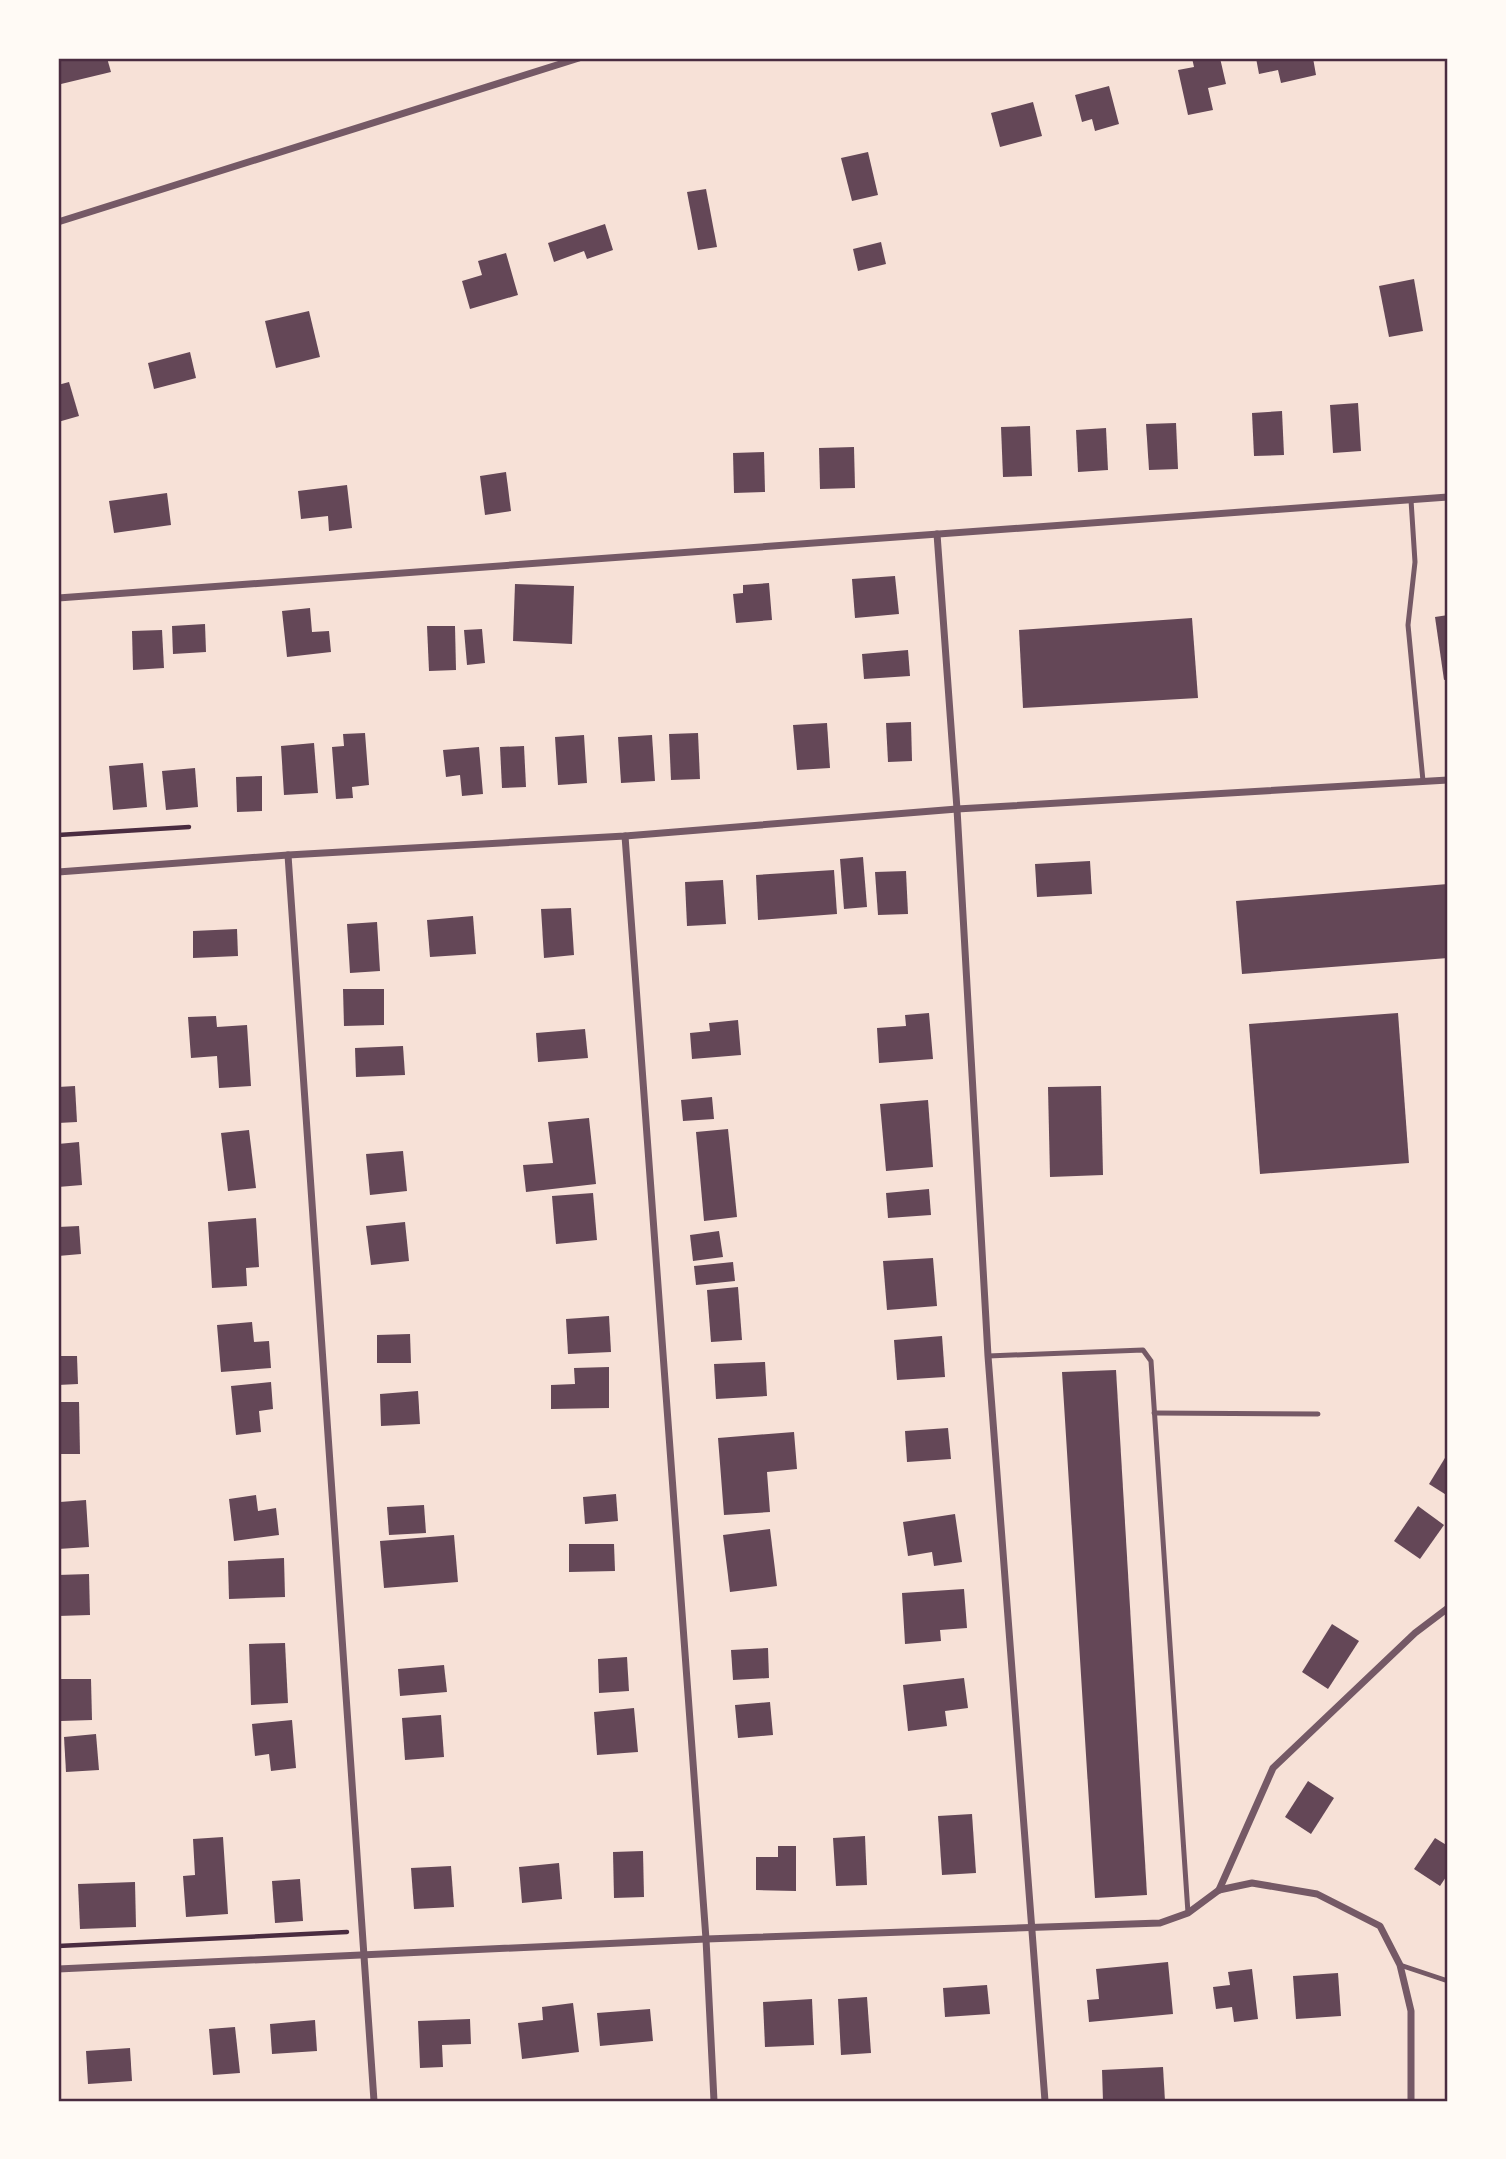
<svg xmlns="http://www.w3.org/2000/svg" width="1506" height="2159" viewBox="0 0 1506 2159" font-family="'Nunito Sans',sans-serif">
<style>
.building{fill:#644757}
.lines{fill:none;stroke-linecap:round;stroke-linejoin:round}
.path{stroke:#4a2c40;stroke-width:4.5}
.service{stroke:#755966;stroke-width:5}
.minor{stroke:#755966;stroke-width:7}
.neatline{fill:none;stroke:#4a2c40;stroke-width:2.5}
</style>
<rect width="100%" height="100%" fill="#f7e1d7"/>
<g class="building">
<path d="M 58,58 L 107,58 L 111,72 L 61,84 Z"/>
<path d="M 1192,58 L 1220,58 L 1226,84 L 1208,88 L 1213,110 L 1188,115 L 1178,70 L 1194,67 Z"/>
<path d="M 1256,58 L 1313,58 L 1316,75 L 1281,83 L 1278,70 L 1259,74 Z"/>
<path d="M 1109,86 L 1119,124 L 1095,131 L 1092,119 L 1082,122 L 1075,95 Z"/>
<path d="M 1033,102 L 1042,136 L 1000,147 L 991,113 Z"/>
<path d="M 868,152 L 878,195 L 852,201 L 841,158 Z"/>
<path d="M 706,189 L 717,247 L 698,250 L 687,192 Z"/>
<path d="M 605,224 L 613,250 L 587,259 L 584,251 L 554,262 L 548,243 Z"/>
<path d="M 881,242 L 886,264 L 858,271 L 853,249 Z"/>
<path d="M 506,253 L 518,295 L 470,309 L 462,281 L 482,275 L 478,261 Z"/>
<path d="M 1414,279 L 1423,331 L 1389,337 L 1379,286 Z"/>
<path d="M 309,311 L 320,357 L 276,368 L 265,321 Z"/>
<path d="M 190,352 L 196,378 L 154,389 L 148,363 Z"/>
<path d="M 69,382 L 79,416 L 58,422 L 58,385 Z"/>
<path d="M 1358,403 L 1361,451 L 1333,453 L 1330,405 Z"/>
<path d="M 1282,411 L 1284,455 L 1254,456 L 1252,413 Z"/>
<path d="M 1176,423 L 1178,469 L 1149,470 L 1146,424 Z"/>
<path d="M 1030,426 L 1032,476 L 1003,477 L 1001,427 Z"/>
<path d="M 1106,428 L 1108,470 L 1078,472 L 1076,430 Z"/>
<path d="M 854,447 L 855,488 L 820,489 L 819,448 Z"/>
<path d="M 764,452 L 765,492 L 734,493 L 733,453 Z"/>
<path d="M 506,472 L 511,511 L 485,515 L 480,476 Z"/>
<path d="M 347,485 L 352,528 L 329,531 L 328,516 L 301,519 L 298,491 Z"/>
<path d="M 167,493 L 171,525 L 114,533 L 109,501 Z"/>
<path d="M 895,576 L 899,614 L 855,618 L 852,579 Z"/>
<path d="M 769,583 L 772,620 L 736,623 L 733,594 L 743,593 L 743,585 Z"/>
<path d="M 515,584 L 574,586 L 572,644 L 513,641 Z"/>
<path d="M 310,608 L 312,632 L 329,631 L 331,652 L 287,657 L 282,611 Z"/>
<path d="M 1448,615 L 1448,679 L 1444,680 L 1435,617 Z"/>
<path d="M 1192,618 L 1198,698 L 1023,708 L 1019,630 Z"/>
<path d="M 205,624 L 206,652 L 173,654 L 172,626 Z"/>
<path d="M 427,626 L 455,626 L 456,670 L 429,671 Z"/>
<path d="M 482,629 L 485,663 L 467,665 L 464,630 Z"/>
<path d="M 162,630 L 164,668 L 133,670 L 132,631 Z"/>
<path d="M 908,650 L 910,676 L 864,679 L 862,654 Z"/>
<path d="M 911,722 L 912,761 L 888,762 L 886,723 Z"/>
<path d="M 827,723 L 830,768 L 797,770 L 793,725 Z"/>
<path d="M 365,733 L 369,785 L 352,787 L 353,798 L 336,799 L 332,747 L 344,746 L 343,734 Z"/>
<path d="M 698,733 L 700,779 L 671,780 L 669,734 Z"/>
<path d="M 584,735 L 587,783 L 558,785 L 555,737 Z"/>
<path d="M 652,735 L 655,781 L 621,783 L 618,737 Z"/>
<path d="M 314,743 L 318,793 L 284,795 L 281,746 Z"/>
<path d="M 524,746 L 526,787 L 502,788 L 500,747 Z"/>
<path d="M 479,747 L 483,794 L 462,796 L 460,775 L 446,777 L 443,750 Z"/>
<path d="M 143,763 L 147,807 L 113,810 L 109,766 Z"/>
<path d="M 195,768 L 198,807 L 166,810 L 162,771 Z"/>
<path d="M 262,776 L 262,811 L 237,812 L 236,777 Z"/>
<path d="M 863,857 L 867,907 L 844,909 L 840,859 Z"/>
<path d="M 1090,861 L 1092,894 L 1037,897 L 1035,864 Z"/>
<path d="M 834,870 L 837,914 L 758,920 L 756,875 Z"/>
<path d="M 906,871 L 908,914 L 878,915 L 875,872 Z"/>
<path d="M 723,880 L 726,924 L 687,926 L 685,882 Z"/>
<path d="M 1448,884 L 1448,958 L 1242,974 L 1236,901 Z"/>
<path d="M 571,908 L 574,955 L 544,958 L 541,909 Z"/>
<path d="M 473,916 L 476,954 L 430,957 L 427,920 Z"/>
<path d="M 377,922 L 380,971 L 350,973 L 347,924 Z"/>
<path d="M 237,929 L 238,956 L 193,958 L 193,931 Z"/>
<path d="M 343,989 L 384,989 L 384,1025 L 344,1026 Z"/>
<path d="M 929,1013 L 933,1059 L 879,1063 L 877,1028 L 906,1026 L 905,1015 Z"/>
<path d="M 1398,1013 L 1409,1163 L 1260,1174 L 1249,1024 Z"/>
<path d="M 216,1016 L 217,1027 L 247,1025 L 251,1086 L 219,1088 L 217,1056 L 191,1058 L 188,1017 Z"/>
<path d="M 738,1020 L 741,1055 L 692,1059 L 690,1033 L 710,1031 L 709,1023 Z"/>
<path d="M 585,1029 L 588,1058 L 538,1062 L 536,1033 Z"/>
<path d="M 403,1046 L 405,1075 L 356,1077 L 355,1048 Z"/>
<path d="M 75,1086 L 77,1122 L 58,1123 L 58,1087 Z"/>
<path d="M 1101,1086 L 1103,1175 L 1050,1177 L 1048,1087 Z"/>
<path d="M 712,1097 L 714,1119 L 683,1121 L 681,1100 Z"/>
<path d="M 928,1100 L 933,1167 L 886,1171 L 880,1104 Z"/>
<path d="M 589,1118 L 596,1184 L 526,1192 L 523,1165 L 553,1163 L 548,1122 Z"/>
<path d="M 728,1129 L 737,1217 L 704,1221 L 696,1132 Z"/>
<path d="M 249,1130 L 256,1188 L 228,1191 L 221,1133 Z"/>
<path d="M 79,1142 L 82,1185 L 58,1187 L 58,1144 Z"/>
<path d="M 403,1151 L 407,1191 L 370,1195 L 366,1154 Z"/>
<path d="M 929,1189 L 931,1215 L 888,1218 L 886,1193 Z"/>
<path d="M 593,1193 L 597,1240 L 556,1244 L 552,1196 Z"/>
<path d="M 256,1218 L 259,1267 L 246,1268 L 247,1286 L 212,1288 L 208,1222 Z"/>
<path d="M 405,1222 L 409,1261 L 371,1265 L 366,1226 Z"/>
<path d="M 79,1226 L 81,1254 L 58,1256 L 58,1227 Z"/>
<path d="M 719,1231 L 723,1257 L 693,1261 L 690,1235 Z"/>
<path d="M 933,1258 L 937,1306 L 887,1310 L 883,1261 Z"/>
<path d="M 733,1262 L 735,1281 L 696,1285 L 694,1266 Z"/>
<path d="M 738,1287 L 742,1340 L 711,1342 L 707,1290 Z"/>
<path d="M 609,1316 L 611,1352 L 568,1354 L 566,1319 Z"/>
<path d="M 252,1322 L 254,1342 L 269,1341 L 271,1368 L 221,1372 L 217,1325 Z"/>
<path d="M 410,1334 L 411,1363 L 377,1363 L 377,1335 Z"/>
<path d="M 942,1336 L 945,1377 L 897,1380 L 894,1340 Z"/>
<path d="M 58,1356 L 77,1356 L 78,1384 L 58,1385 Z"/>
<path d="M 765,1362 L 767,1396 L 716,1399 L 714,1364 Z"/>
<path d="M 609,1367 L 609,1408 L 551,1409 L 551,1385 L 575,1384 L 574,1368 Z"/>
<path d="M 1116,1370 L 1147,1895 L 1095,1898 L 1062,1372 Z"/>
<path d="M 271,1382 L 273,1409 L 259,1411 L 261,1432 L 236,1435 L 231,1386 Z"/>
<path d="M 418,1391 L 420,1424 L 381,1426 L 380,1394 Z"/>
<path d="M 58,1402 L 79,1402 L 80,1454 L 58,1454 Z"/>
<path d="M 948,1428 L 951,1459 L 907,1462 L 905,1431 Z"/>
<path d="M 794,1432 L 797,1469 L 767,1472 L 770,1512 L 724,1515 L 718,1438 Z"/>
<path d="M 1448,1453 L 1448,1496 L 1429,1484 Z"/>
<path d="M 616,1494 L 618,1521 L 585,1524 L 583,1497 Z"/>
<path d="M 256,1495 L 258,1511 L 276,1508 L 279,1535 L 234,1541 L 229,1499 Z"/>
<path d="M 86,1500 L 89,1547 L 58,1549 L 58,1523 L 61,1523 L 60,1502 Z"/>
<path d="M 424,1505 L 426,1533 L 389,1535 L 387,1507 Z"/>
<path d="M 1418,1506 L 1444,1525 L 1420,1559 L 1394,1541 Z"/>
<path d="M 955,1514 L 962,1562 L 934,1566 L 932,1552 L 908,1556 L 903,1522 Z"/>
<path d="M 770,1529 L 777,1586 L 730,1592 L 723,1535 Z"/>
<path d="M 454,1535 L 458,1582 L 384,1588 L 380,1541 Z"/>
<path d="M 569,1544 L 614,1544 L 615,1571 L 569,1572 Z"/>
<path d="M 284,1558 L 285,1597 L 229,1599 L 228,1561 Z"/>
<path d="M 89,1574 L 90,1615 L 58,1616 L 58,1575 Z"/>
<path d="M 964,1589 L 967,1628 L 940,1630 L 941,1641 L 905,1644 L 902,1593 Z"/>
<path d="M 1332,1624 L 1359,1641 L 1328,1689 L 1302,1672 Z"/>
<path d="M 285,1643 L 288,1703 L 251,1705 L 249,1644 Z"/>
<path d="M 768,1648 L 769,1678 L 733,1680 L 731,1650 Z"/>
<path d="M 627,1657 L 629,1691 L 599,1693 L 598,1659 Z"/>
<path d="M 444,1665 L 447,1692 L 400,1696 L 398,1669 Z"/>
<path d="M 964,1678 L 968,1708 L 945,1711 L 947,1726 L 908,1731 L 903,1685 Z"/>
<path d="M 60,1679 L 91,1679 L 92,1720 L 61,1721 Z"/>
<path d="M 770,1702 L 773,1735 L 738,1738 L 735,1705 Z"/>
<path d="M 634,1708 L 638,1752 L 597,1755 L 594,1712 Z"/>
<path d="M 441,1715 L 444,1757 L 405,1760 L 402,1718 Z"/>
<path d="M 292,1720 L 296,1768 L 271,1771 L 269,1754 L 255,1756 L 252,1724 Z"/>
<path d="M 96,1734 L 99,1770 L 66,1772 L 64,1737 Z"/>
<path d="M 1308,1781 L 1334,1798 L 1311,1834 L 1285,1817 Z"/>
<path d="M 972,1814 L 976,1873 L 942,1875 L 938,1816 Z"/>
<path d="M 865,1836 L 867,1885 L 836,1886 L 833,1838 Z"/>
<path d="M 223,1837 L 228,1914 L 186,1917 L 183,1876 L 195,1875 L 193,1839 Z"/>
<path d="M 1435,1838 L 1448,1846 L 1448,1874 L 1440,1886 L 1414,1869 Z"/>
<path d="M 778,1846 L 796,1846 L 796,1891 L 756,1890 L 756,1857 L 778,1857 Z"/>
<path d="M 643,1851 L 644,1897 L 614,1898 L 613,1852 Z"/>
<path d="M 559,1863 L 562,1899 L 522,1903 L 519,1867 Z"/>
<path d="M 451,1866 L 454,1907 L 414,1909 L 411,1868 Z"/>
<path d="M 300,1879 L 303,1921 L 275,1923 L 272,1881 Z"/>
<path d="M 135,1882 L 136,1927 L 80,1929 L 78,1884 Z"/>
<path d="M 1168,1962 L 1173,2014 L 1089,2022 L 1087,2000 L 1099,1999 L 1096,1969 Z"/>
<path d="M 1252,1969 L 1258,2019 L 1234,2022 L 1232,2007 L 1216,2009 L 1213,1987 L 1230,1985 L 1228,1972 Z"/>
<path d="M 1338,1973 L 1341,2016 L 1296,2019 L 1293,1976 Z"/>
<path d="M 987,1985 L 990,2014 L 945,2017 L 943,1988 Z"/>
<path d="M 867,1997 L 871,2053 L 841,2055 L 838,1999 Z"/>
<path d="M 812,1999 L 814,2045 L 765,2047 L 763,2002 Z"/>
<path d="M 573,2003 L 579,2052 L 522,2059 L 518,2023 L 543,2020 L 542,2007 Z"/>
<path d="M 650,2009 L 653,2041 L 600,2046 L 597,2013 Z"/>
<path d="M 470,2019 L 471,2044 L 442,2045 L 443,2067 L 420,2068 L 418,2021 Z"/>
<path d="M 315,2020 L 317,2051 L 272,2054 L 270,2024 Z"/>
<path d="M 235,2027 L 240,2073 L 213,2075 L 209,2029 Z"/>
<path d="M 130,2048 L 132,2081 L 88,2084 L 86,2051 Z"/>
<path d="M 1163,2067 L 1165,2101 L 1103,2101 L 1102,2070 Z"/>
</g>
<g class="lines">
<g class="path">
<path d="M 58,835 L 189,827"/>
<path d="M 58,1946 L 347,1932"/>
</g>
<g class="service">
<path d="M 1411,500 L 1415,562 L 1408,625 L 1423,781"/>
<path d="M 988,1356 L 1143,1350 L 1151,1361 L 1188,1913"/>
<path d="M 1154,1413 L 1318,1414"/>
<path d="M 1400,1965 L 1448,1981"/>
</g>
<g class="minor">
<path d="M 58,222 L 579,58"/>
<path d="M 937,534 L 957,809 L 988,1356 L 1045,2101"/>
<path d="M 58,598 L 1448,497"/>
<path d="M 625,836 L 706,1939 L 714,2101"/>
<path d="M 288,855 L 374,2101"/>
<path d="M 58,872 L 288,855 L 625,836 L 957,809 L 1448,780"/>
<path d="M 1219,1890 L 1273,1768 L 1415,1633 L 1448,1608"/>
<path d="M 58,1969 L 706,1939 L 1160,1923 L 1188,1913 L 1219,1890 L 1252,1883 L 1317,1894 L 1380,1926 L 1400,1965 L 1411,2011 L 1411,2101"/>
</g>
</g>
<rect width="1506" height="2159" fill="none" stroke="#fffaf5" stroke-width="119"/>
<rect x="60" y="60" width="1386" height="2040" class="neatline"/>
</svg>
